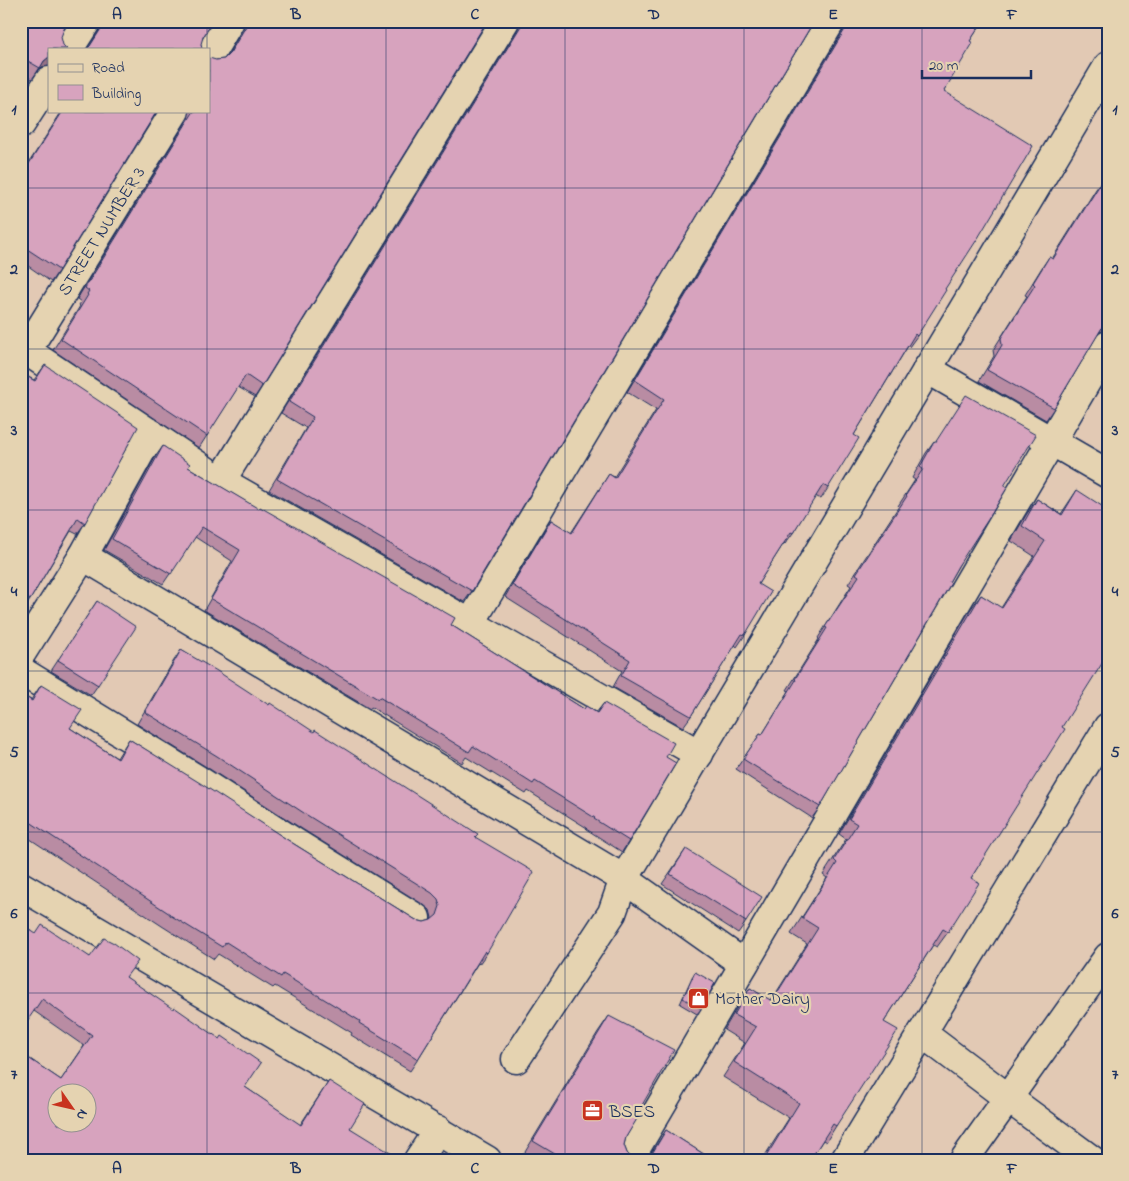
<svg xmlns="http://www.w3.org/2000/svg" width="1129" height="1181" viewBox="0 0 1129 1181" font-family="'Indie Flower',sans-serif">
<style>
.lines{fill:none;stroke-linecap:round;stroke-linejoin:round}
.minor-casing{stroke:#1b2f5e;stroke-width:31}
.minor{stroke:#e5d3b1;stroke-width:28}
.wall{fill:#b98ca3;stroke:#1b2f5e}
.shaded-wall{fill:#967285;stroke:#1b2f5e}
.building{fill:#d7a3be;stroke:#1b2f5e;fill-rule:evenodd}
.grid{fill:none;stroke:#1b2f5e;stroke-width:1;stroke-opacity:0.55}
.labels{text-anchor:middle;stroke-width:4.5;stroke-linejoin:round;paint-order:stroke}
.street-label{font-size:18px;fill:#1b2f5e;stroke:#e5d3b1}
.poi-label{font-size:18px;fill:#1b2f5e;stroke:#e5d3b1;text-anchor:start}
.neatline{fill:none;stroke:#1b2f5e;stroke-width:2}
.grid-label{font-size:16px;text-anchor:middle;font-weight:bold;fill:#1b2f5e}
</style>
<rect width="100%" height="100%" fill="#e2c9b4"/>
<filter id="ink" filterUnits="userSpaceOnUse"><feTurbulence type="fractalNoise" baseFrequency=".02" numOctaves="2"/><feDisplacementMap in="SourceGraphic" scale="10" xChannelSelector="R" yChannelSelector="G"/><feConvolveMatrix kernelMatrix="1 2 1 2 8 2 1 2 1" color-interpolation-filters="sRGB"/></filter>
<g filter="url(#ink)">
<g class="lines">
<defs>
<g id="minor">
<path d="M 69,49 L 87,21"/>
<path d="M 209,56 L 230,21"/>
<path d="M 21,124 L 49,81"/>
<path d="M 21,347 L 221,481 L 699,754"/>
<path d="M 27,350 L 175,111"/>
<path d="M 927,369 L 1108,474"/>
<path d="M 221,481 L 505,21"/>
<path d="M 83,556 L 624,879 L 1108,66"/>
<path d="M 470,624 L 831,21"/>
<path d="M 21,654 L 83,556 L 151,433"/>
<path d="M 21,671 L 200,781 L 294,842 L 416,918"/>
<path d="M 21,886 L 487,1160"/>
<path d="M 922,1033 L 1008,1098 L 1092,1160"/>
<path d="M 516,1059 L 612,913 L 624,879 L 744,964"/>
<path d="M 418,1160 L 438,1130"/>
<path d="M 629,1160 L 1108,345"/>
<path d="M 845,1160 L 1108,727"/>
<path d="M 964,1160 L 1108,957"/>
</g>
</defs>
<use href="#minor" class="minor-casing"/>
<use href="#minor" class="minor"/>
</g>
<g class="wall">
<path d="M 21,21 L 64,29 L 42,67 L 37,72 L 32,79 L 21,73 Z"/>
<path d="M 102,21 L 213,21 L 89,48 L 100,29 Z"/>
<path d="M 245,21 L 487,21 L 262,386 L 255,397 L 238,387 L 199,448 L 53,350 L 80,306 L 79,305 L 81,302 L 77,299 L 188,119 L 190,111 L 209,111 L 216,60 L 224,59 L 228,55 L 243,29 Z"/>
<path d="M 520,21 L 814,21 L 472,591 L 464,602 L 269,490 L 306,428 L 281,413 L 518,29 Z"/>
<path d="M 846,21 L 983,21 L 970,41 L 944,91 L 945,289 L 917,336 L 909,347 L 908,346 L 854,435 L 828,488 L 821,499 L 815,496 L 793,533 L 785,544 L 784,543 L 758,584 L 745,635 L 737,647 L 735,645 L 691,716 L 683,727 L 613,687 L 622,671 L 505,597 L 543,532 L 551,520 L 571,533 L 609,474 L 614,477 L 656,410 L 627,392 L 844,29 Z"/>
<path d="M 62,111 L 157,111 L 59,270 L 51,282 L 21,261 L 21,175 Z"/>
<path d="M 1108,175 L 1108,329 L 1100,332 L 1098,334 L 1054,408 L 1046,420 L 979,381 L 994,356 L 993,350 L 1027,296 L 1025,295 L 1041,269 L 1049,257 L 1052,259 L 1096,189 L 1104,178 L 1106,179 Z"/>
<path d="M 45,365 L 85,523 L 77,534 L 71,531 L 30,600 L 22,612 L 21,373 L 34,380 Z"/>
<path d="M 934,442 L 1004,486 L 820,807 L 812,818 L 736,769 L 760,734 L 762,735 L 789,691 L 787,690 L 819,639 L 818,638 L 851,586 L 848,584 L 899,506 L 898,506 L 915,480 L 912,478 L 926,453 Z"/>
<path d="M 163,446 L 188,467 L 451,625 L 584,709 L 596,713 L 604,703 L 666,757 L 629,841 L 622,852 L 586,829 L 587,828 L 528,791 L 526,794 L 466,757 L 462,763 L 371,707 L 370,709 L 204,610 L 232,561 L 195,537 L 163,584 L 104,550 L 156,456 Z"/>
<path d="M 1077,490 L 1062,727 L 971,878 L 948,932 L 937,947 L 933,945 L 884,1022 L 836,1126 L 826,1142 L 823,1140 L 810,1160 L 762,1160 L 789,1118 L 723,1077 L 745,1043 L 724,1030 L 739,1004 L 750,988 L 771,1001 L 807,944 L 791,934 L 827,878 L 823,875 L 846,839 L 839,834 L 970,610 L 981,595 L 1001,608 L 1034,556 L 1011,541 L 1026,515 L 1037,499 L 1061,514 Z"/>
<path d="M 97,601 L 98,685 L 91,695 L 51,671 Z"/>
<path d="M 181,650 L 475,837 L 487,953 L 479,964 L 478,963 L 418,1059 L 410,1071 L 351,1035 L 352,1033 L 275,986 L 273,988 L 218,954 L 214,959 L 162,926 L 21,833 L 21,694 L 31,700 L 41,685 L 70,728 L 117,758 L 129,739 L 294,844 L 416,920 L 424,922 L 431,920 L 432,918 L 430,910 L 424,905 L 302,829 L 208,768 L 137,724 L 173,662 Z"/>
<path d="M 686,849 L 746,922 L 738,933 L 662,884 Z"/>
<path d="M 36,934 L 90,957 L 126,977 L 245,1087 L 300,1125 L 329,1081 L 350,1128 L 388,1160 L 21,1160 L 21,1053 L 61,1080 L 84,1046 L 34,1011 Z"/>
<path d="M 695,972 L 701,1009 L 697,1014 L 680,1004 L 692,977 Z"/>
<path d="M 609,1016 L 638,1112 L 626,1137 L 624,1145 L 627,1153 L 632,1158 L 638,1160 L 527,1160 L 522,1157 L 598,1032 Z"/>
<path d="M 666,1130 L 713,1160 L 648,1158 Z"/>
</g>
<g class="shaded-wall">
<path d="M 49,57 L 49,66 L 42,67 L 37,72 L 44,61 Z"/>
<path d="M 1108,320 L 1107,330 L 1100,332 L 1095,337 L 1103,326 Z"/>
</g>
<g class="building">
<path d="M 21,21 L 69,21 L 64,29 L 61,37 L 63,45 L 67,49 L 49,49 L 49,57 L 44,61 L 40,68 L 21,57 Z"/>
<path d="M 106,21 L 213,21 L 203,37 L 201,44 L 202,49 L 87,49 L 90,46 Z"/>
<path d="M 249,21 L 487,21 L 262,386 L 246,375 L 207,436 L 61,339 L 88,295 L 87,294 L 89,291 L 85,288 L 194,111 L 209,111 L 209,58 L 216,60 L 224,59 L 230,53 Z"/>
<path d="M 524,21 L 814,21 L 472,591 L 277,479 L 313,417 L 289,402 Z"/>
<path d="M 850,21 L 983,21 L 970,41 L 973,43 L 944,91 L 1033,146 L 978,238 L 945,289 L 946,290 L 917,336 L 915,334 L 854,435 L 859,438 L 828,488 L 823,485 L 793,533 L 791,532 L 758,584 L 771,592 L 745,635 L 742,634 L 691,716 L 621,676 L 630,660 L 512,585 L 551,520 L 572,533 L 609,474 L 615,478 L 664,399 L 635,380 Z"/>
<path d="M 63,111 L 157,111 L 59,270 L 21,245 L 21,176 Z"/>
<path d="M 1108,177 L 1108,320 L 1103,326 L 1054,408 L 987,370 L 1002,345 L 1001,338 L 1035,285 L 1033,283 L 1049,257 L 1053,259 L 1104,178 L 1106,179 Z"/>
<path d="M 45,365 L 138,427 L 85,523 L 78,518 L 30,600 L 28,599 L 21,610 L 21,373 L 35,381 Z"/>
<path d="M 966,395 L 1036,435 L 1004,486 L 1007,488 L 989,518 L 958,566 L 949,582 L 951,583 L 820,807 L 743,759 L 760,734 L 762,735 L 796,680 L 795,679 L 827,628 L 825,627 L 859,576 L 856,574 L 907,496 L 906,495 L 923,469 L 920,467 L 934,442 L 935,443 Z"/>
<path d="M 163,446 L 190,464 L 188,467 L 259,509 L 260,507 L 455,618 L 451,625 L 584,709 L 586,706 L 597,713 L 604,703 L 674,743 L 666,757 L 676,763 L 629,841 L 594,819 L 595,818 L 535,781 L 533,784 L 473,746 L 469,752 L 379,697 L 378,699 L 211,599 L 240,550 L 202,527 L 171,574 L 112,539 Z"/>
<path d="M 1077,490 L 1108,510 L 1108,654 L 1062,727 L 1065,729 L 971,878 L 979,883 L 948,932 L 943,929 L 884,1022 L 898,1030 L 836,1126 L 833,1124 L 810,1160 L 764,1160 L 799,1103 L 734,1062 L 756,1027 L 734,1015 L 750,988 L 772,1001 L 818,928 L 802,918 L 837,863 L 834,860 L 857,824 L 849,819 L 981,595 L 1002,608 L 1045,541 L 1022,526 L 1037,499 L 1062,515 Z"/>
<path d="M 97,601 L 136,627 L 98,685 L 58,660 Z"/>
<path d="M 181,650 L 217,671 L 269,705 L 270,703 L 314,732 L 315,730 L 478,834 L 475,837 L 534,872 L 487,953 L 485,951 L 418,1059 L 359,1023 L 360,1021 L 283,974 L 281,977 L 226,942 L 222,947 L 170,915 L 170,914 L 21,816 L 21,694 L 32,701 L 41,685 L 82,710 L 70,728 L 118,759 L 129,739 L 200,783 L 294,844 L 416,920 L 424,922 L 431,920 L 437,915 L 440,906 L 438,899 L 432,893 L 310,817 L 217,756 L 145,712 Z"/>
<path d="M 686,849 L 762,897 L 746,922 L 670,874 Z"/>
<path d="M 21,924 L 36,934 L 42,925 L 90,957 L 104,938 L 114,943 L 138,961 L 126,977 L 173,1009 L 174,1007 L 220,1039 L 222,1036 L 261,1063 L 245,1087 L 301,1125 L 329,1081 L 365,1104 L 350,1128 L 392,1154 L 388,1160 L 29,1160 L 21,1155 L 21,1053 L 61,1080 L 92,1035 L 42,999 L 21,1030 ZM 58,1094 L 88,1094 L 88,1124 L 58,1124 Z"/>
<path d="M 695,972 L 715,983 L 701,1009 L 683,998 Z"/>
<path d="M 609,1016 L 674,1050 L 638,1112 L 640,1114 L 626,1137 L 624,1145 L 627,1153 L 632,1158 L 638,1160 L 565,1160 L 533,1141 Z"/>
<path d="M 666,1130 L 713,1160 L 641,1160 L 648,1158 L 653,1152 Z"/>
</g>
</g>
<path class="grid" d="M 207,21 L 207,49M 386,21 L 386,1160M 565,21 L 565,1160M 744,21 L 744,1160M 922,21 L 922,1160M 207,111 L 207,1160M 21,188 L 1108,188M 21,349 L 1108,349M 21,510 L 1108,510M 21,671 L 1108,671M 21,832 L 1108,832M 21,993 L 1108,993"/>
<defs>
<symbol id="shop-square" viewBox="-11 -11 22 22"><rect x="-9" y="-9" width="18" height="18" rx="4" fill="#c8321e" stroke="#e5d3b1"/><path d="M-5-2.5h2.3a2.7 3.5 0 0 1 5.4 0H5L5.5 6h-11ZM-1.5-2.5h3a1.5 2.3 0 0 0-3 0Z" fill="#fff"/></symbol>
<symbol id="office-square" viewBox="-11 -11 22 22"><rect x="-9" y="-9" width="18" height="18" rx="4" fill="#c8321e" stroke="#e5d3b1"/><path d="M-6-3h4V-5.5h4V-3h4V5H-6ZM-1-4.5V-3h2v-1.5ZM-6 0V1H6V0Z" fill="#fff"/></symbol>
</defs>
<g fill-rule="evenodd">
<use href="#shop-square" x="686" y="986" width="25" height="25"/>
<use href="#office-square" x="580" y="1098" width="25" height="25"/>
</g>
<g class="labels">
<g class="street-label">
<text transform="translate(101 231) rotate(-58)" y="6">STREET NUMBER 3</text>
</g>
<g class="poi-label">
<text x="715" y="1004">Mother Dairy</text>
<text x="609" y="1117">BSES</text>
</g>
</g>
<rect width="1129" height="1181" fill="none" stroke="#e5d3b1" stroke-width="55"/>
<rect x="48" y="48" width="162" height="65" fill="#e5d3b1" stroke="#949190"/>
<rect x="58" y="64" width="25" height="8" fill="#e5d3b1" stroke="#949190"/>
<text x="92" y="72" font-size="15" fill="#1b2f5e">Road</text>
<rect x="58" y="85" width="25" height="15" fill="#d7a3be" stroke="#949190"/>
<text x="92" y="98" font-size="15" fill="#1b2f5e">Building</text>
<g transform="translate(72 1108) rotate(124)"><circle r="24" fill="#e5d3b1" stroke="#949190"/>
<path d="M0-4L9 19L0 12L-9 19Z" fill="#c8321e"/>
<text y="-8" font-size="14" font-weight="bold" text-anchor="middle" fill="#1b2f5e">N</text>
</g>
<path d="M922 70v8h109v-8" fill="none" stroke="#1b2f5e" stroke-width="2.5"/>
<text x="929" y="70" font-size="15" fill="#1b2f5e" stroke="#e5d3b1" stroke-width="4" paint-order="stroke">20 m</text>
<rect x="28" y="28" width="1074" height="1126" class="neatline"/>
<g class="grid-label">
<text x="117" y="19">A</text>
<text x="296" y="19">B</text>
<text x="475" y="19">C</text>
<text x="654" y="19">D</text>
<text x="833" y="19">E</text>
<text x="1012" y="19">F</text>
<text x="14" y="114">1</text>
<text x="1115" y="114">1</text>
<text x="14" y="274">2</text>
<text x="1115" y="274">2</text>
<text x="14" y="435">3</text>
<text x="1115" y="435">3</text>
<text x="14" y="596">4</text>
<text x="1115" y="596">4</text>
<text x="14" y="757">5</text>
<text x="1115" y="757">5</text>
<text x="14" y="918">6</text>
<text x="1115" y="918">6</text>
<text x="14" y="1079">7</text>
<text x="1115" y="1079">7</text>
<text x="117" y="1173">A</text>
<text x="296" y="1173">B</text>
<text x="475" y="1173">C</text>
<text x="654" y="1173">D</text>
<text x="833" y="1173">E</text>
<text x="1012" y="1173">F</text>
</g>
</svg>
